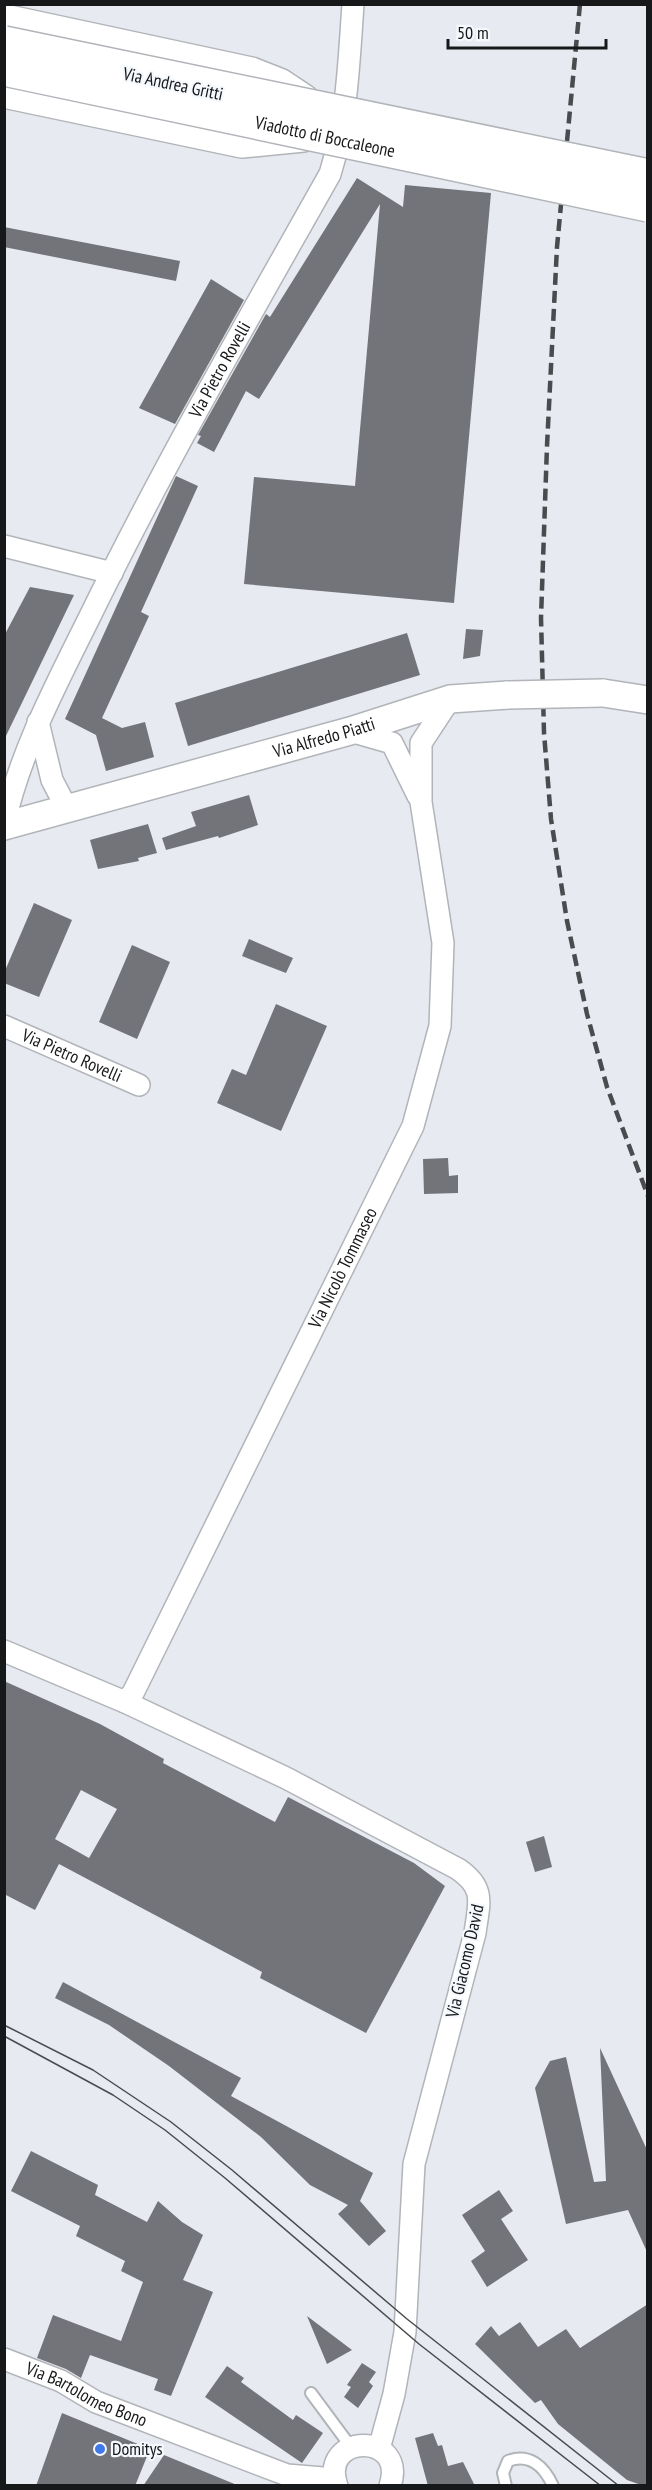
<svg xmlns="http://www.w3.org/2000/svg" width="652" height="2490" viewBox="0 0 652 2490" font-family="'PT Sans Narrow',sans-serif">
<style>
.building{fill:#727479;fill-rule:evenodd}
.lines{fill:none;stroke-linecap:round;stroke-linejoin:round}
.service-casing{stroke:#b1b4b9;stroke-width:14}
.minor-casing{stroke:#b1b4b9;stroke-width:24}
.tertiary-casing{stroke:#b1b4b9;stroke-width:30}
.trunk-casing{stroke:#b1b4b9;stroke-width:36}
.service{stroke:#fff;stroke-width:10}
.minor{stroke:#fff;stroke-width:21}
.tertiary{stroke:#fff;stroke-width:27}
.trunk{stroke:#fff;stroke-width:33}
.tram{stroke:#494b4e;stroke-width:1.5}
.rail{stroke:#494b4e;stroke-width:4.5;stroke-dasharray:12 6;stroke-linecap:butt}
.tertiary-bridge-casing{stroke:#b1b4b9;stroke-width:30;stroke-linecap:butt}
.trunk-bridge-casing{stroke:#b1b4b9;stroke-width:36;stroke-linecap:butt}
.tertiary-bridge{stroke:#fff;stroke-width:27}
.trunk-bridge{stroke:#fff;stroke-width:33}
.poi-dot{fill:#4178e9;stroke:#f5f8fd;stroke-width:2}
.labels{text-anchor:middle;stroke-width:4.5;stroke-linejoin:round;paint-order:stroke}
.street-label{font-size:18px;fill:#17181a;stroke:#f5f8fd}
.poi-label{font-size:18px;fill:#17181a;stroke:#f5f8fd;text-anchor:start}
</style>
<rect width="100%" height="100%" fill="#e7eaf0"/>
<g class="building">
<path d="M 357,178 L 403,207 L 405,185 L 491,193 L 454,603 L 244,584 L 254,477 L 355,486 L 380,204 L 259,399 L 246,391 L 214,452 L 197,443 L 201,436 L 198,435 L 266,314 L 270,317 Z"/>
<path d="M 4,227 L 180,261 L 176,281 L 4,247 Z"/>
<path d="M 211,279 L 244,300 L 175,424 L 139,408 Z"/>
<path d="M 176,476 L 198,486 L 141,612 L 149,616 L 102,718 L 122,728 L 145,722 L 154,757 L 106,771 L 96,735 L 65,719 Z"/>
<path d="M 30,587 L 74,595 L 4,740 L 4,636 Z"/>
<path d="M 466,629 L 483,630 L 480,656 L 463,659 Z"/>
<path d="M 407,633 L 420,675 L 188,746 L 175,703 Z"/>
<path d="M 249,795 L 258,825 L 219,838 L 218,836 L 166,850 L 162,838 L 196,826 L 191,812 Z"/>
<path d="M 148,824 L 157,853 L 138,858 L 139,861 L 98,869 L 90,840 Z"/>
<path d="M 34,903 L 72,920 L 39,997 L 4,983 L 4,973 Z"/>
<path d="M 249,939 L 293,958 L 286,973 L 242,956 Z"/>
<path d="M 132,945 L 170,962 L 137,1039 L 99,1022 Z"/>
<path d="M 276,1004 L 327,1026 L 281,1131 L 217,1103 L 232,1069 L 246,1075 Z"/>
<path d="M 448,1158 L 449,1176 L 458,1175 L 458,1193 L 424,1194 L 423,1159 Z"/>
<path d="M 4,1681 L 100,1724 L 164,1759 L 163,1763 L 275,1822 L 288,1797 L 414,1863 L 445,1886 L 366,2033 L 260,1978 L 262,1972 L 59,1864 L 35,1910 L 4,1894 ZM 81,1790 L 117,1809 L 89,1858 L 55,1839 Z"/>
<path d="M 544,1836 L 552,1867 L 535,1872 L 526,1842 Z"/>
<path d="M 63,1982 L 241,2078 L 231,2096 L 373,2173 L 360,2201 L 386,2231 L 369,2246 L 338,2214 L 348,2205 L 310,2185 L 261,2137 L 169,2066 L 109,2025 L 55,1998 Z"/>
<path d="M 600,2048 L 648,2152 L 648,2254 L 628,2210 L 566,2224 L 535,2088 L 550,2061 L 566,2057 L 594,2182 L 606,2181 Z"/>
<path d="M 31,2151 L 98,2185 L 95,2195 L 147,2222 L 158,2201 L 182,2222 L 203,2235 L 183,2280 L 213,2292 L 171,2396 L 154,2390 L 158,2379 L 90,2355 L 81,2378 L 66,2369 L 37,2358 L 53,2315 L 121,2341 L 143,2282 L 121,2271 L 125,2261 L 76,2236 L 80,2226 L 11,2191 Z"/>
<path d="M 499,2190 L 513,2211 L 501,2219 L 528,2260 L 487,2287 L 471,2261 L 485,2251 L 462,2215 Z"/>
<path d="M 648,2304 L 648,2486 L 644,2486 L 627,2480 L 558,2424 L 541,2400 L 535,2403 L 475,2344 L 491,2326 L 499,2336 L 520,2322 L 538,2347 L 566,2329 L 580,2348 Z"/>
<path d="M 307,2316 L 352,2350 L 327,2364 Z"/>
<path d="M 362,2363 L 376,2372 L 369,2382 L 373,2386 L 358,2408 L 344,2397 L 351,2387 L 347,2385 Z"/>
<path d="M 227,2366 L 244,2378 L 241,2382 L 293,2420 L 296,2415 L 323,2433 L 302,2463 L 205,2397 Z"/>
<path d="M 62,2413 L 150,2449 L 135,2486 L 36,2486 Z"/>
<path d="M 433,2433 L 438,2446 L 442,2445 L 448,2466 L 463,2462 L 475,2486 L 428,2486 L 415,2438 Z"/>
<path d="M 164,2455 L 237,2485 L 236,2486 L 143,2486 Z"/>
</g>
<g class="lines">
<defs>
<g id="service">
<path d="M 311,2393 L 351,2447"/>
<path d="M 506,2486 L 503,2473 L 508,2461 C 529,2453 544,2466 553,2486"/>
</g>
<g id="minor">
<path d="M 4,546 L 112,573"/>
<path d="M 38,722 L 52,780 L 67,809"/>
<path d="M 350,731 L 392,743 L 418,796"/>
<path id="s1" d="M 4,824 C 22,745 62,674 97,602 C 169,456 250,316 330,174 C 347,120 349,61 353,4"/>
<path id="s2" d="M 4,1026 L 139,1085"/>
<path d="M 4,1651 L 125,1702 L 286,1778 L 458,1869 C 486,1888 479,1903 475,1933 L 414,2164 L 405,2332 L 394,2394 L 379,2449"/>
<path id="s3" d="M 125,1702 L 133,1693 L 413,1126 L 440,1026 L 443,943 L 421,802 L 421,743 L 450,699"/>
<path id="s4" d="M 4,2359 L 61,2381 L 96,2402 L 287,2475 L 335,2479"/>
<path d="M 337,2486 C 318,2433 408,2431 390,2486"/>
</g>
<g id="tertiary">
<path d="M 603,693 L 648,700"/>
<path id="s5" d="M 4,826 L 350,731 L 450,699 L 508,695"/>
</g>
<g id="trunk">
<path d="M 4,21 L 251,74 L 279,85 L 303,101"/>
<path d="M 4,91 L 242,141 L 303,135"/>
</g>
</defs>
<use href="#service" class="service-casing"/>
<use href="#minor" class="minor-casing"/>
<use href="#tertiary" class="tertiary-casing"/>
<use href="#trunk" class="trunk-casing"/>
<use href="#service" class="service"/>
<use href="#minor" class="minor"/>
<use href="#tertiary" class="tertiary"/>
<use href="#trunk" class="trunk"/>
<g class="tram">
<path d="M 4,2025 L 93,2070 L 171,2122 L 232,2170 L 407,2319 L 619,2486"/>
<path d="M 4,2036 L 113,2095 L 165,2130 L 225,2178 L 419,2344 L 601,2486"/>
</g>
<path class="rail" d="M 580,4 L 557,247 L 547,446 L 541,618 L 544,733 L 551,819 L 567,921 L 587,1014 L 607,1087 L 648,1196"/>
<defs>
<path id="tertiary-bridge" d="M 508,695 L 603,693"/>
<g id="trunk-bridge">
<path d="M 4,43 L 648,176"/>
<path id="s6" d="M 4,69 L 648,205"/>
</g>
</defs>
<use href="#tertiary-bridge" class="tertiary-bridge-casing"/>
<use href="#trunk-bridge" class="trunk-bridge-casing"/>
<use href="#tertiary-bridge" class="tertiary-bridge"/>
<use href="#trunk-bridge" class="trunk-bridge"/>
</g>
<circle class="poi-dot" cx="100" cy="2449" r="6"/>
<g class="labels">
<g class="street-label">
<text transform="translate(173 84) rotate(12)" y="6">Via Andrea Gritti</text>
<text dy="6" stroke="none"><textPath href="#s6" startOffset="328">Viadotto di Boccaleone</textPath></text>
<text dy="6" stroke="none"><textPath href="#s1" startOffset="504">Via Pietro Rovelli</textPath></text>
<text dy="6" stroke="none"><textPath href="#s5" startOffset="332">Via Alfredo Piatti</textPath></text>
<text dy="6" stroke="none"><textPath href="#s2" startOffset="74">Via Pietro Rovelli</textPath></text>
<text dy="6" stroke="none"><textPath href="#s3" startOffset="486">Via Nicolò Tommaseo</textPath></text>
<text transform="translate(465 1961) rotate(-77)" y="6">Via Giacomo David</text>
<text dy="6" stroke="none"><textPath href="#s4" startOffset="90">Via Bartolomeo Bono</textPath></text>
</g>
<g class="poi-label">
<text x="112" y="2455">Domitys</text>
</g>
</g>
<rect width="652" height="2490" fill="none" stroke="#17181a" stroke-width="12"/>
<path d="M448 39v9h158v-9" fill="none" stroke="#17181a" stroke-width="3"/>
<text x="457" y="39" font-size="18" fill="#17181a" stroke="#f5f8fd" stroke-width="4.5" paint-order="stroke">50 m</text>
</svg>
